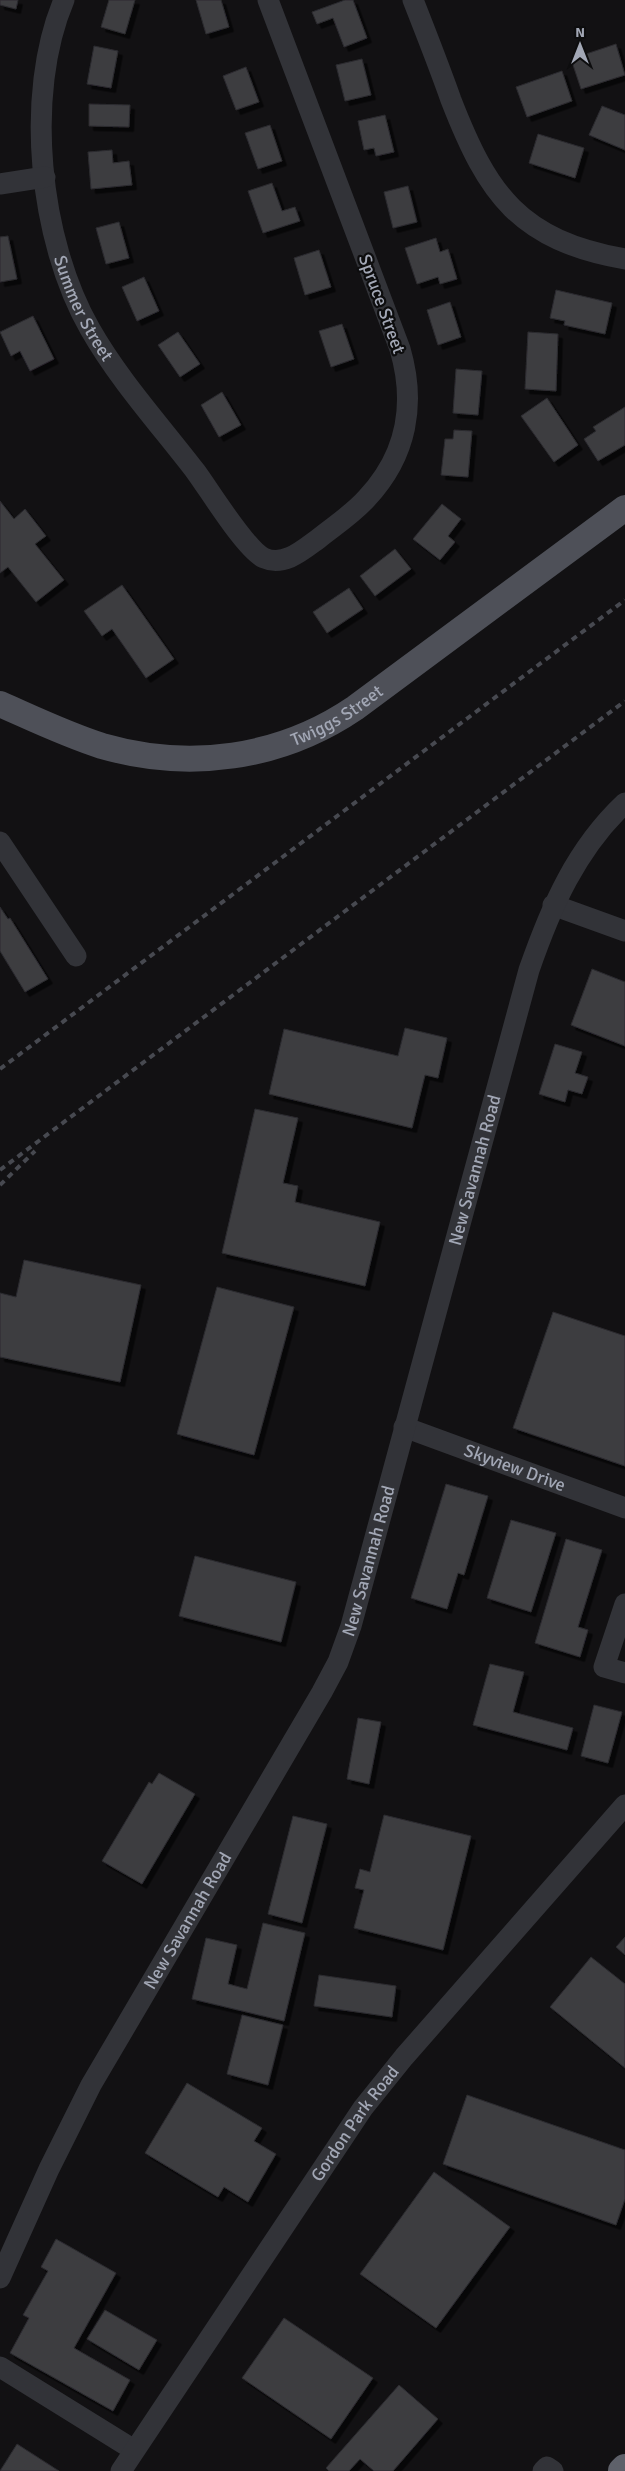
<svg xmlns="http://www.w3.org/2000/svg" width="625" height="2471" viewBox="0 0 625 2471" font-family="Signika,sans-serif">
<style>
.building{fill:#3c3c41;stroke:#2c2b2f;filter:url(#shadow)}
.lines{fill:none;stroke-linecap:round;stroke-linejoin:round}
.minor{stroke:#323338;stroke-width:21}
.major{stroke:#4e5058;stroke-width:26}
.highway{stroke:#5e616a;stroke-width:28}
.rail{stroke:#474950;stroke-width:4;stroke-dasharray:6 5;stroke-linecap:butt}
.labels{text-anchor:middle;stroke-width:4.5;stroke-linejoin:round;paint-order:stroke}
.street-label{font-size:18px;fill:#a2a7b5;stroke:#0d0d0e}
</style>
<defs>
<filter id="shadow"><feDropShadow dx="4.5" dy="4.5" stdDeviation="0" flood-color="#0009"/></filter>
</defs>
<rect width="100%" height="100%" fill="#121113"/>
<g class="building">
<path d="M 0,0 L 18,0 L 16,9 L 0,5 Z"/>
<path d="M 109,0 L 135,0 L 125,34 L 101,27 Z"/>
<path d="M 196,0 L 221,0 L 229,27 L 206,34 Z"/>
<path d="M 345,0 L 353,0 L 367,38 L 344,47 L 333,18 L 317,24 L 312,12 Z"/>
<path d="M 616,44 L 625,75 L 581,89 L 571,59 Z"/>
<path d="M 94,46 L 118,51 L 111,88 L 87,84 Z"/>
<path d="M 362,59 L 371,95 L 345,101 L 336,65 Z"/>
<path d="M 246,67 L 259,102 L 236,110 L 223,76 Z"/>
<path d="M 562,71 L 572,101 L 527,117 L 516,87 Z"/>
<path d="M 89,104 L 130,105 L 129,127 L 89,126 Z"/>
<path d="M 602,106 L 625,115 L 625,150 L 589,135 Z"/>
<path d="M 385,115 L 394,152 L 376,156 L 374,148 L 364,150 L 358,121 Z"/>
<path d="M 270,125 L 282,161 L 258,169 L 245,133 Z"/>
<path d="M 538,134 L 584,148 L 575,178 L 529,163 Z"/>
<path d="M 112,150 L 113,163 L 129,161 L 132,185 L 91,189 L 88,152 Z"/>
<path d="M 272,183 L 282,211 L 295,207 L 300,221 L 263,233 L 248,191 Z"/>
<path d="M 408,186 L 417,222 L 393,228 L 384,192 Z"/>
<path d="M 119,222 L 129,258 L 106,264 L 96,228 Z"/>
<path d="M 8,236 L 17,279 L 0,282 L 0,237 Z"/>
<path d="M 436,238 L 440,252 L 448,249 L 457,279 L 440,284 L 438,277 L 417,284 L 405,248 Z"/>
<path d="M 319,250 L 331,287 L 305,295 L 294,258 Z"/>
<path d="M 144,277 L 159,311 L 137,321 L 122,287 Z"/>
<path d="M 556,290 L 612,303 L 605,334 L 564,325 L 565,321 L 550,318 Z"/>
<path d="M 450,302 L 461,337 L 438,345 L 427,310 Z"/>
<path d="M 33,316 L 54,359 L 30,371 L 20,351 L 11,356 L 0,332 Z"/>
<path d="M 342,324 L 354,359 L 331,367 L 319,331 Z"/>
<path d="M 178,332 L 200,364 L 180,377 L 158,345 Z"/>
<path d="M 528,332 L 558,334 L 556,391 L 525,389 Z"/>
<path d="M 456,369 L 482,371 L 478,415 L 453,413 Z"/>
<path d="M 222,392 L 241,425 L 219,437 L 201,405 Z"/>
<path d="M 547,398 L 578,445 L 554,462 L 521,416 Z"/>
<path d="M 625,407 L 625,445 L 598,461 L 584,439 L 596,431 L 593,427 Z"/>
<path d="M 454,430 L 472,431 L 468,477 L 441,475 L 445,439 L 453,439 Z"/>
<path d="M 0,501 L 14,519 L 25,509 L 46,536 L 35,544 L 64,580 L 36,602 L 8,567 L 0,573 Z"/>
<path d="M 442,504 L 461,519 L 448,536 L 455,542 L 440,560 L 413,539 Z"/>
<path d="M 395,549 L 411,569 L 375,596 L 360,576 Z"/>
<path d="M 122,585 L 174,659 L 146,678 L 112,629 L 102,636 L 84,611 Z"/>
<path d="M 349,588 L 363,609 L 327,633 L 313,612 Z"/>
<path d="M 0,907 L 8,919 L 10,918 L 48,979 L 25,992 L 0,951 Z"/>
<path d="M 592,969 L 625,982 L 625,1046 L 571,1025 Z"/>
<path d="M 405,1028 L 447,1038 L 438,1078 L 425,1075 L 412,1128 L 269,1094 L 284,1029 L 398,1056 Z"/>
<path d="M 555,1044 L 582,1052 L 575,1073 L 588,1077 L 582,1094 L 568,1090 L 565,1102 L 539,1094 Z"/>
<path d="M 255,1109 L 298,1118 L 283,1183 L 298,1186 L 295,1202 L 380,1222 L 365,1286 L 222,1253 Z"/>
<path d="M 24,1260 L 141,1285 L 120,1382 L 0,1357 L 0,1293 L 16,1297 Z"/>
<path d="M 217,1287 L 294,1307 L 254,1455 L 177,1434 Z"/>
<path d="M 553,1312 L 625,1336 L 625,1466 L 513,1428 Z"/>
<path d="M 446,1484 L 488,1496 L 464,1575 L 458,1573 L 447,1609 L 411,1598 Z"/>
<path d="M 511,1520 L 556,1533 L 531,1612 L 487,1598 Z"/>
<path d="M 566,1539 L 602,1550 L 578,1627 L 588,1630 L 580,1657 L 535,1643 Z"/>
<path d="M 195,1556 L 296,1582 L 281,1642 L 179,1616 Z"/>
<path d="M 490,1664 L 524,1672 L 513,1712 L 573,1728 L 567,1750 L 473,1725 Z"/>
<path d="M 594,1705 L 622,1712 L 608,1763 L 581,1756 Z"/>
<path d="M 358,1718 L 381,1722 L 369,1784 L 347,1779 Z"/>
<path d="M 159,1773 L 195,1794 L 142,1884 L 102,1861 L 149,1782 L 152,1784 Z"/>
<path d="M 384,1815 L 471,1836 L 443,1950 L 354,1928 L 364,1890 L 355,1888 L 360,1869 L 370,1872 Z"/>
<path d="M 293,1816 L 327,1824 L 302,1923 L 268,1914 Z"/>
<path d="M 263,1923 L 305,1933 L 284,2021 L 192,1999 L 206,1938 L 237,1945 L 228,1984 L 247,1989 Z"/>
<path d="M 625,1937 L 625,1955 L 616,1947 Z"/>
<path d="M 591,1957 L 625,1984 L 625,2068 L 550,2007 Z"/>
<path d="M 319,1975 L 396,1986 L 392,2017 L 314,2006 Z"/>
<path d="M 242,2015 L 283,2025 L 268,2085 L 227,2074 Z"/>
<path d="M 187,2083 L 262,2128 L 254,2141 L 276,2154 L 248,2202 L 224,2187 L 218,2197 L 145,2153 Z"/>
<path d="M 467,2095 L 625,2150 L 625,2199 L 616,2225 L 443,2164 Z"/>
<path d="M 434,2172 L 510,2227 L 436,2328 L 360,2274 Z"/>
<path d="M 56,2239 L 116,2273 L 74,2348 L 130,2380 L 113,2411 L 10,2353 L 29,2318 L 23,2315 L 48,2271 L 41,2267 Z"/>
<path d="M 105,2310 L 157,2340 L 139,2370 L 87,2339 Z"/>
<path d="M 284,2318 L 373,2378 L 331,2439 L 242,2378 Z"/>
<path d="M 399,2385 L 438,2419 L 393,2471 L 374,2471 L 360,2459 L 349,2471 L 329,2471 L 326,2468 Z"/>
<path d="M 17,2444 L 59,2471 L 0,2471 Z"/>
</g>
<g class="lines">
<g class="minor">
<path id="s1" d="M 64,0 C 24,94 39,240 90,329 C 119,380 160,425 196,472 C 210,491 246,550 264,558 C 284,567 303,550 318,539 C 334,526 353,514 367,498 C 407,455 416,404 400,349 L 268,0"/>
<path d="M 413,0 C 426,33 439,66 451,100 C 488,195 519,240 625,259"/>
<path d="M 0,184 L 45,177"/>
<path d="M 0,842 L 76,956"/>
<path d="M 553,905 L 625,931"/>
<path id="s2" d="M 404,1427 L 625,1508"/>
<path d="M 625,1604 L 604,1667 L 625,1673"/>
<path id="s3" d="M 0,2278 L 49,2169 L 91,2085 L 322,1692 L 338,1662 L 351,1626 L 529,970 C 551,907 576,849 625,803"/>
<path d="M 0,2367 L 134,2450"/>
<path id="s4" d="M 121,2471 L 363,2108 L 404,2057 L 625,1805"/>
<path d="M 543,2471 L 547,2467 L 553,2471"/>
</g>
<path class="major" id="s5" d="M 0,704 C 34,719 67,735 102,746 C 189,771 280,759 355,708 L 625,508"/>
<path class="highway" d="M 622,2471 L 625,2468"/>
<g class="rail">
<path d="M 0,1069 L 625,600"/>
<path d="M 0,1170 L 625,701"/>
<path d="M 0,1185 L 35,1151"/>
</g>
</g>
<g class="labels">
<g class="street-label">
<text transform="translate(382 304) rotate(70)" y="6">Spruce Street</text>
<text dy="6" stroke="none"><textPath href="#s1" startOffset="318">Summer Street</textPath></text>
<text dy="6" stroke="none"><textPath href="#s5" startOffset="355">Twiggs Street</textPath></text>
<text dy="6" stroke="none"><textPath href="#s3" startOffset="1214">New Savannah Road</textPath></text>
<text dy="6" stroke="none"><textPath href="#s2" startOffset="118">Skyview Drive</textPath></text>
<text dy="6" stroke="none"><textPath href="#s3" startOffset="809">New Savannah Road</textPath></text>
<text dy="6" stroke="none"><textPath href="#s3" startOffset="404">New Savannah Road</textPath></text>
<text dy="6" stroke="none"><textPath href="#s4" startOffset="419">Gordon Park Road</textPath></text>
</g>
</g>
<g transform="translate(580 45)" stroke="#0d0d0e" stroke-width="4" paint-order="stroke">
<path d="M0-4L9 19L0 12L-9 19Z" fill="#a2a7b5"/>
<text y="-8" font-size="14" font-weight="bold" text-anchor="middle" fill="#a2a7b5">N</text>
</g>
</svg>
